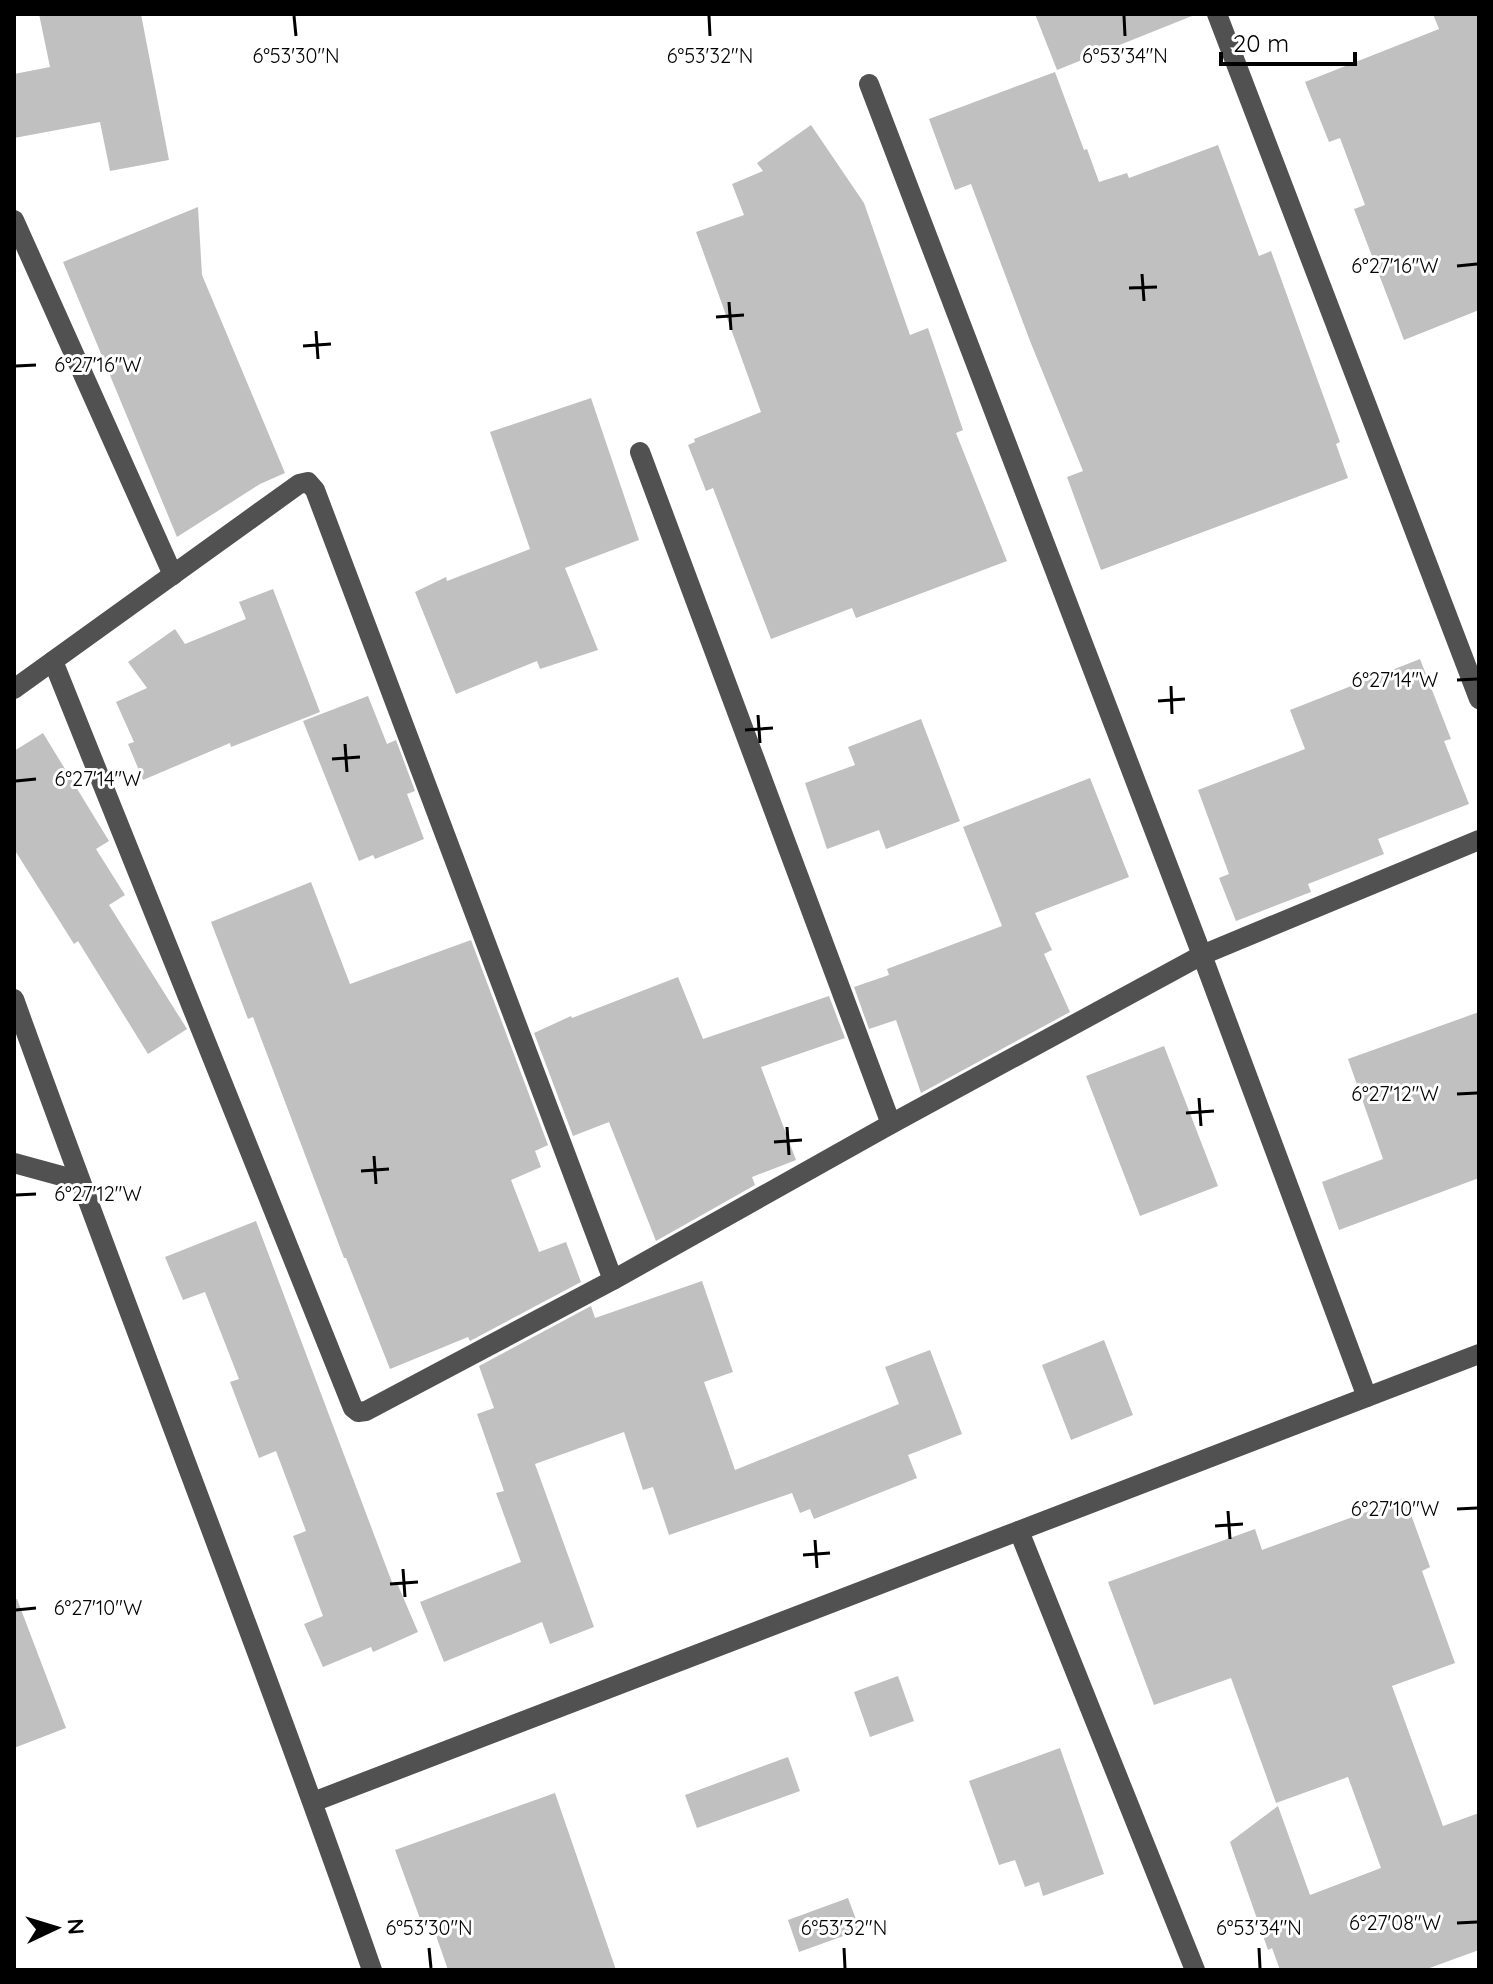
<svg xmlns="http://www.w3.org/2000/svg" width="1493" height="1984" viewBox="0 0 1493 1984" font-family="Quicksand,sans-serif">
<style>
.building{fill:#c0c0c0}
.lines{fill:none;stroke-linecap:round;stroke-linejoin:round}
.minor{stroke:#515151;stroke-width:20}
.ticks{fill:none;stroke:#000;stroke-width:3}
.ticks-label{font-size:20px;text-anchor:middle;fill:#000;stroke:#fff;stroke-width:6;stroke-linejoin:round;paint-order:stroke}
</style>
<rect width="100%" height="100%" fill="#fff"/>
<g class="building">
<path d="M 39,14 L 141,14 L 169,160 L 110,171 L 100,122 L 14,138 L 14,74 L 50,67 Z"/>
<path d="M 1035,14 L 1192,14 L 1192,16 L 1057,70 Z"/>
<path d="M 1433,14 L 1479,14 L 1479,310 L 1404,340 L 1354,209 L 1365,205 L 1340,138 L 1329,142 L 1305,82 L 1439,29 Z"/>
<path d="M 1055,72 L 1084,150 L 1087,149 L 1099,182 L 1127,173 L 1129,178 L 1218,145 L 1259,256 L 1271,251 L 1340,442 L 1336,444 L 1348,478 L 1101,570 L 1067,477 L 1083,471 L 1030,341 L 971,184 L 955,190 L 929,119 Z"/>
<path d="M 811,125 L 864,203 L 910,335 L 928,328 L 963,430 L 956,433 L 1007,561 L 856,618 L 852,608 L 771,639 L 713,488 L 706,491 L 688,445 L 695,442 L 694,439 L 761,412 L 696,232 L 744,215 L 732,184 L 763,171 L 757,163 Z"/>
<path d="M 198,207 L 202,275 L 285,473 L 260,484 L 177,537 L 63,262 Z"/>
<path d="M 591,398 L 639,540 L 565,568 L 598,650 L 540,669 L 537,661 L 456,694 L 415,592 L 446,577 L 447,581 L 530,549 L 490,432 Z"/>
<path d="M 273,589 L 320,712 L 231,747 L 230,743 L 143,780 L 128,744 L 134,742 L 116,702 L 147,688 L 128,662 L 175,629 L 185,644 L 246,619 L 239,602 Z"/>
<path d="M 1420,659 L 1451,739 L 1444,741 L 1469,804 L 1378,839 L 1384,854 L 1308,884 L 1311,892 L 1236,921 L 1219,878 L 1229,874 L 1198,790 L 1305,749 L 1290,710 Z"/>
<path d="M 368,696 L 387,744 L 396,740 L 415,791 L 407,794 L 424,839 L 375,859 L 373,855 L 359,861 L 303,721 Z"/>
<path d="M 921,719 L 960,821 L 886,849 L 879,830 L 827,849 L 805,783 L 855,765 L 848,747 Z"/>
<path d="M 43,733 L 109,841 L 96,849 L 125,895 L 109,905 L 187,1029 L 148,1054 L 78,941 L 74,944 L 14,849 L 14,751 Z"/>
<path d="M 1090,778 L 1129,877 L 1035,913 L 1052,950 L 1044,954 L 1070,1012 L 921,1093 L 896,1020 L 869,1029 L 854,987 L 889,975 L 887,969 L 1002,926 L 963,827 Z"/>
<path d="M 311,882 L 350,984 L 471,940 L 548,1145 L 535,1151 L 541,1167 L 511,1180 L 539,1252 L 566,1242 L 581,1282 L 470,1341 L 468,1337 L 390,1369 L 346,1258 L 344,1258 L 253,1017 L 248,1019 L 211,922 Z"/>
<path d="M 678,977 L 703,1039 L 829,996 L 845,1038 L 761,1067 L 796,1160 L 752,1177 L 755,1185 L 656,1241 L 609,1122 L 573,1136 L 534,1033 L 571,1016 L 572,1018 Z"/>
<path d="M 1479,1012 L 1479,1178 L 1339,1230 L 1322,1182 L 1383,1159 L 1348,1059 Z"/>
<path d="M 1164,1046 L 1218,1186 L 1140,1216 L 1086,1076 Z"/>
<path d="M 256,1221 L 393,1585 L 397,1583 L 418,1632 L 373,1652 L 371,1647 L 323,1667 L 304,1624 L 323,1616 L 293,1536 L 306,1531 L 276,1451 L 259,1458 L 230,1382 L 239,1379 L 205,1292 L 183,1300 L 165,1257 Z"/>
<path d="M 702,1281 L 733,1372 L 704,1382 L 735,1470 L 899,1404 L 885,1367 L 930,1350 L 962,1434 L 908,1455 L 917,1478 L 814,1519 L 810,1509 L 800,1513 L 792,1493 L 669,1535 L 653,1487 L 643,1490 L 624,1432 L 535,1464 L 594,1627 L 550,1644 L 542,1622 L 444,1662 L 420,1602 L 521,1562 L 496,1493 L 504,1491 L 477,1414 L 494,1408 L 479,1366 L 591,1306 L 595,1318 Z"/>
<path d="M 1104,1340 L 1133,1415 L 1071,1440 L 1042,1365 Z"/>
<path d="M 1405,1498 L 1430,1567 L 1422,1571 L 1455,1663 L 1392,1686 L 1443,1826 L 1479,1813 L 1479,1950 L 1424,1970 L 1280,1970 L 1272,1948 L 1268,1950 L 1230,1842 L 1278,1806 L 1310,1895 L 1381,1868 L 1348,1777 L 1276,1803 L 1231,1678 L 1154,1705 L 1108,1582 L 1255,1529 L 1262,1550 Z"/>
<path d="M 17,1599 L 66,1728 L 14,1748 L 14,1600 Z"/>
<path d="M 898,1676 L 914,1721 L 870,1737 L 854,1692 Z"/>
<path d="M 1060,1748 L 1104,1874 L 1043,1896 L 1039,1882 L 1025,1887 L 1015,1860 L 999,1865 L 969,1781 Z"/>
<path d="M 788,1757 L 800,1791 L 697,1828 L 685,1795 Z"/>
<path d="M 555,1793 L 616,1970 L 448,1970 L 432,1924 L 423,1927 L 395,1850 Z"/>
<path d="M 848,1898 L 860,1930 L 799,1952 L 788,1920 Z"/>
</g>
<g class="lines">
<g class="minor">
<path d="M 1217,14 L 1479,699"/>
<path d="M 869,84 L 1202,955 L 1367,1397"/>
<path d="M 14,220 L 173,575"/>
<path d="M 640,452 L 891,1124"/>
<path d="M 53,661 L 353,1408 L 358,1412 L 366,1411 L 613,1280 L 891,1124 L 1202,955 L 1479,840"/>
<path d="M 14,689 L 299,484 L 308,482 L 315,490 L 613,1280"/>
<path d="M 14,999 C 131,1324 258,1644 372,1970"/>
<path d="M 14,1163 L 80,1181"/>
<path d="M 1019,1531 L 1195,1970"/>
<path d="M 313,1802 L 1479,1354"/>
</g>
</g>
<path class="ticks" d="M 294,16 L 296,36M 709,16 L 710,36M 1124,16 L 1125,36M 1457,266 L 1477,264M 1142,274 L 1144,301M 1129,288 L 1157,287M 729,302 L 731,330M 716,317 L 744,315M 316,331 L 318,359M 303,346 L 331,344M 16,366 L 36,365M 1457,680 L 1477,679M 1171,686 L 1172,714M 1158,701 L 1185,699M 758,715 L 760,743M 745,730 L 773,728M 345,744 L 347,772M 332,759 L 360,757M 16,781 L 36,779M 1457,1094 L 1477,1093M 1199,1098 L 1201,1126M 1186,1113 L 1214,1111M 787,1127 L 789,1155M 774,1142 L 802,1140M 374,1156 L 376,1184M 361,1171 L 389,1169M 16,1195 L 36,1194M 1457,1509 L 1477,1508M 1228,1511 L 1230,1539M 1215,1526 L 1243,1524M 815,1540 L 817,1568M 803,1555 L 830,1553M 403,1569 L 405,1597M 390,1584 L 418,1582M 16,1610 L 36,1608M 1457,1923 L 1477,1922M 429,1948 L 431,1968M 844,1948 L 845,1968M 1259,1948 L 1260,1968"/>
<g class="ticks-label">
<text x="296" y="63">6°53'30"N</text>
<text x="710" y="63">6°53'32"N</text>
<text x="1125" y="63">6°53'34"N</text>
<text x="1395" y="273">6°27'16"W</text>
<text x="98" y="372">6°27'16"W</text>
<text x="1395" y="687">6°27'14"W</text>
<text x="98" y="786">6°27'14"W</text>
<text x="1395" y="1101">6°27'12"W</text>
<text x="98" y="1201">6°27'12"W</text>
<text x="1395" y="1516">6°27'10"W</text>
<text x="98" y="1615">6°27'10"W</text>
<text x="1395" y="1930">6°27'08"W</text>
<text x="429" y="1935">6°53'30"N</text>
<text x="844" y="1935">6°53'32"N</text>
<text x="1259" y="1935">6°53'34"N</text>
</g>
<rect width="1493" height="1984" fill="none" stroke="#000000" stroke-width="32"/>
<g transform="translate(56 1928) rotate(86)" stroke="#ffffff" stroke-width="6" paint-order="stroke">
<path d="M0-6L14 30L0 20L-14 30Z" fill="#000000"/>
<text y="-12" font-size="22" font-weight="bold" text-anchor="middle" fill="#000000">N</text>
</g>
<path d="M1221 52v12h134v-12" fill="none" stroke="#000000" stroke-width="4"/>
<text x="1233" y="52" font-size="24" fill="#000000" stroke="#ffffff" stroke-width="6" paint-order="stroke">20 m</text>
</svg>
